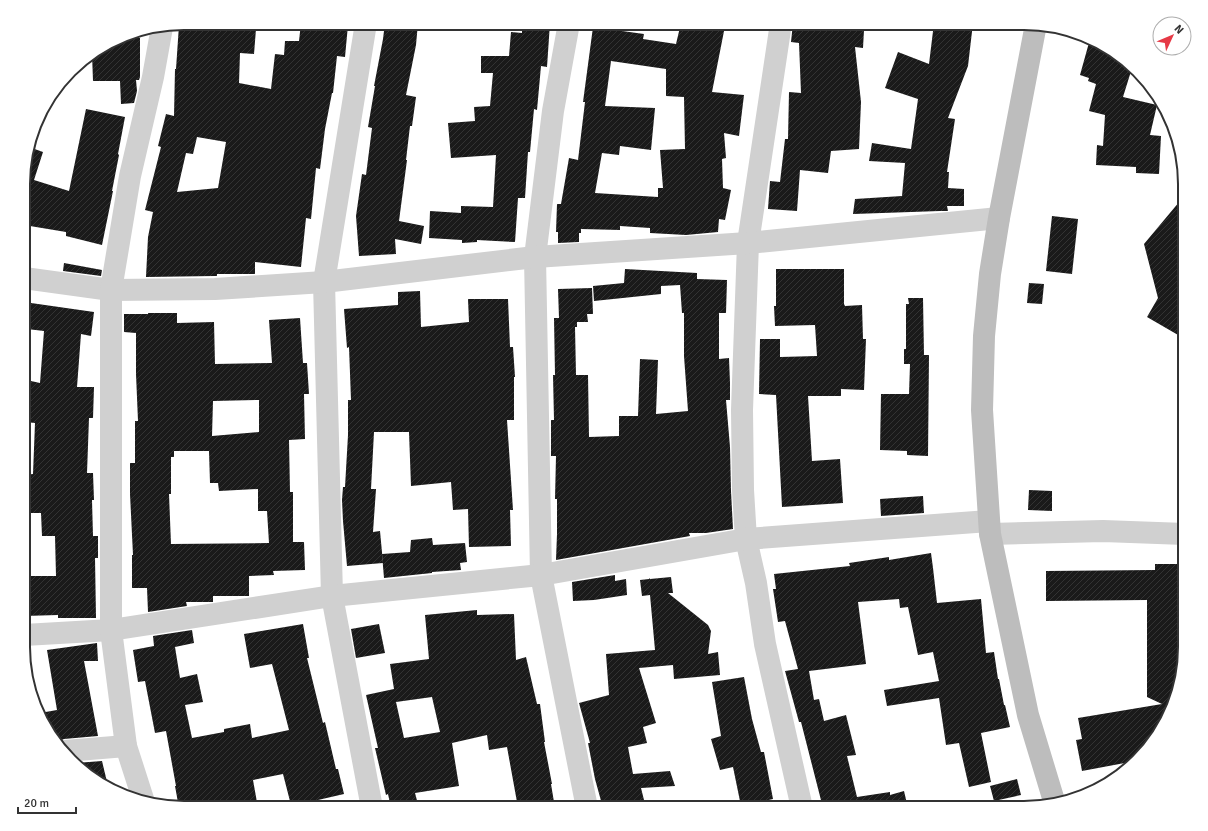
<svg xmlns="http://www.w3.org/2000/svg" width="1208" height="831" viewBox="0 0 1208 831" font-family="Signika,sans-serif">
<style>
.building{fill:url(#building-hatch);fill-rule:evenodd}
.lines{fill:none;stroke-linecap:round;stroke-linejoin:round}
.street{stroke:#d0d0d0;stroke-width:22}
.secondary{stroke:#bdbdbd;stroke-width:22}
.rim{fill:none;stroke:#333;stroke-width:2}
</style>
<defs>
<pattern id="building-hatch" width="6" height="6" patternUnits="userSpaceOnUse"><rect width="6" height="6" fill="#1a1a1a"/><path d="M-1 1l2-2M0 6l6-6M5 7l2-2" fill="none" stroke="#333"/></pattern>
</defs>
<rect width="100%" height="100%" fill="#fff"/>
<g class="building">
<path d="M 301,23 L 325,23 L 348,25 L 345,57 L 337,56 L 333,93 L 332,93 L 325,129 L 320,169 L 316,168 L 311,219 L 306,218 L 301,267 L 255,262 L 255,274 L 217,274 L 217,276 L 215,276 L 146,277 L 148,237 L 153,212 L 145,210 L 161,147 L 158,146 L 166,114 L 174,116 L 175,69 L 176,69 L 179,25 L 256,29 L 254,54 L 240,53 L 239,83 L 271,89 L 275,54 L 284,55 L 285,41 L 299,41 ZM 197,137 L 226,142 L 218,188 L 177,192 L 186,153 L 193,154 Z"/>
<path d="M 385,23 L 418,23 L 416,45 L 406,95 L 416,97 L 412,126 L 410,126 L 406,160 L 407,160 L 399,221 L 424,226 L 421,244 L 395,239 L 396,254 L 359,256 L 356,216 L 362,174 L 366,175 L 372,128 L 368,127 L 375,86 L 374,86 L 383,39 Z"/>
<path d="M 522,23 L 550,23 L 547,67 L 541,66 L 537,110 L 534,109 L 530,152 L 528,152 L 525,198 L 518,198 L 515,242 L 477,240 L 477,242 L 462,243 L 462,240 L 429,238 L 430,211 L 461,213 L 461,206 L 493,207 L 496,155 L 451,158 L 448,123 L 475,121 L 474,107 L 490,106 L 493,73 L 481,73 L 481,56 L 509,56 L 511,32 L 522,33 Z"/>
<path d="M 681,23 L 712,23 L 725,26 L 712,92 L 744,95 L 739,136 L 724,133 L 726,158 L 722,159 L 723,188 L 731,190 L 725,220 L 719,219 L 718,232 L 686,235 L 650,233 L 650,228 L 620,226 L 620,230 L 581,229 L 581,233 L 579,233 L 579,242 L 558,243 L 558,232 L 556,232 L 557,204 L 561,204 L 569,158 L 578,160 L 585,102 L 583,102 L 593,27 L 644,34 L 643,39 L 676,44 ZM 611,61 L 666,69 L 666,96 L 684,97 L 685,149 L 660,150 L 663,188 L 658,188 L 658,197 L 595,193 L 602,153 L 619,155 L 620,146 L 651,150 L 655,108 L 605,106 Z"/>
<path d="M 793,23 L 844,23 L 843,29 L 864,30 L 863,48 L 855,47 L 861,102 L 859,149 L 831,151 L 828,173 L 800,170 L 797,211 L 768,209 L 770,181 L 780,182 L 785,139 L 788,139 L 789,92 L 801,93 L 799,43 L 791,42 Z"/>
<path d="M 934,23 L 973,23 L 968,66 L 948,118 L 955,119 L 947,172 L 949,172 L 948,188 L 964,189 L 964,206 L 947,206 L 948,211 L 940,211 L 853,214 L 855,199 L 902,196 L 905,163 L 869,161 L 872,143 L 911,149 L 918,99 L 885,88 L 898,52 L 929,64 Z"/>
<path d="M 119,38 L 140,38 L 140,77 L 139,80 L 136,80 L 137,91 L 134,103 L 121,104 L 120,81 L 93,81 L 92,54 Z"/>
<path d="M 1090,39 L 1122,56 L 1132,68 L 1123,97 L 1157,105 L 1150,135 L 1161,136 L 1159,174 L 1136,173 L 1136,167 L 1096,165 L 1097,145 L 1103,146 L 1105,115 L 1089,111 L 1096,84 L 1088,81 L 1089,78 L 1080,75 Z"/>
<path d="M 86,109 L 125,117 L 118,154 L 119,155 L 112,191 L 113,191 L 102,245 L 66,236 L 66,232 L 24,225 L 24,163 L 29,147 L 43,152 L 34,180 L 69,191 Z"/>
<path d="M 1185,195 L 1185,339 L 1147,317 L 1158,298 L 1144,244 Z"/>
<path d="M 1052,216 L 1078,219 L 1072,274 L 1046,271 Z"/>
<path d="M 64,263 L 102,270 L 101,276 L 63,271 Z"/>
<path d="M 625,269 L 697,273 L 697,279 L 727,280 L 726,313 L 719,313 L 719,359 L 729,358 L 730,383 L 730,400 L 726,400 L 730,447 L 731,491 L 733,529 L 706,533 L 689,533 L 690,536 L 556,560 L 557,534 L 557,499 L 555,499 L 556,456 L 551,456 L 551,420 L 554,420 L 553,375 L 555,375 L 554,318 L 559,318 L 558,289 L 592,288 L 593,314 L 587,314 L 588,322 L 577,322 L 577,327 L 575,327 L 576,375 L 588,375 L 589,437 L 619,436 L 619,416 L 638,416 L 640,359 L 658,360 L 656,414 L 688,411 L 684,356 L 684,313 L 682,313 L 680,285 L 661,286 L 661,294 L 594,301 L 593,286 L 624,283 Z"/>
<path d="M 776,269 L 844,269 L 844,304 L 845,306 L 862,305 L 863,339 L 866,339 L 864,390 L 841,389 L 841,396 L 808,396 L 812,461 L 840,459 L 843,503 L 782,507 L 776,395 L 759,394 L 760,339 L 780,339 L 780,357 L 817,356 L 815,325 L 775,326 L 774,306 L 776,306 Z"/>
<path d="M 1029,283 L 1044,284 L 1042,304 L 1027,303 Z"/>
<path d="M 420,291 L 421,327 L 469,322 L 468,299 L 508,299 L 510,347 L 513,347 L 515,377 L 514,377 L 514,420 L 507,420 L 513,510 L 510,510 L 511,546 L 469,547 L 468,509 L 453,510 L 451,482 L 411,486 L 409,432 L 374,432 L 371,489 L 376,489 L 373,532 L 380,531 L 383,563 L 347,566 L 343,521 L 342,500 L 343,487 L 345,487 L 348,435 L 348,400 L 351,400 L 349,347 L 347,348 L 344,309 L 398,305 L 398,292 Z"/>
<path d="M 908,298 L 923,298 L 924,355 L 929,355 L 928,456 L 907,455 L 907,451 L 880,450 L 881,394 L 909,394 L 910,364 L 904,364 L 904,349 L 906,349 L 906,304 L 909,304 Z"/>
<path d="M 24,302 L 94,312 L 91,336 L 81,334 L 77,387 L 94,387 L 93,418 L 89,418 L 87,473 L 93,473 L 94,500 L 92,500 L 93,536 L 98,536 L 98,558 L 95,558 L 96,618 L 58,618 L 58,615 L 24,616 L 24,576 L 56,576 L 55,536 L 42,536 L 41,513 L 24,513 L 24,475 L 33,474 L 35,423 L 25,422 L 31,381 L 40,383 L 44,331 L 27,329 L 28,322 L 24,322 Z"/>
<path d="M 148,313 L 177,313 L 177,323 L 214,322 L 215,364 L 272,363 L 269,320 L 300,318 L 303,363 L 307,363 L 309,394 L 304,394 L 305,439 L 289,440 L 290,492 L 293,492 L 293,542 L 304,542 L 305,570 L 273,571 L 274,575 L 249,576 L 249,596 L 213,596 L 213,602 L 186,602 L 187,606 L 148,612 L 147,588 L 132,588 L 132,555 L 133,555 L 130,494 L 130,463 L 135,463 L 135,421 L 138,421 L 136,374 L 136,333 L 124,332 L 124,314 L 148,314 ZM 259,400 L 259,432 L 212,436 L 213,401 ZM 174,451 L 209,451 L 210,483 L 218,483 L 219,491 L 258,489 L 258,511 L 267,511 L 269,543 L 171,544 L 169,494 L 171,494 L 171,457 L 174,457 Z"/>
<path d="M 1029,490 L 1052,491 L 1052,511 L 1028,510 Z"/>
<path d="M 923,496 L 924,513 L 881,516 L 880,499 Z"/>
<path d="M 432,538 L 433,545 L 465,543 L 467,562 L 460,563 L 461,570 L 432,572 L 432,573 L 384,578 L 382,554 L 410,552 L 411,540 Z"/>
<path d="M 931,553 L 933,568 L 937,603 L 981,599 L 986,653 L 994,652 L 998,679 L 999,679 L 1004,705 L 1005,705 L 1010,727 L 981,733 L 991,782 L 969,787 L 959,743 L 946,745 L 939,698 L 887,706 L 884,690 L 939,681 L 933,652 L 918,655 L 908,607 L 900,608 L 899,599 L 858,602 L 866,664 L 809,671 L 814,700 L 819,699 L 824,721 L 846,715 L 856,755 L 847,756 L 857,797 L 890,792 L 890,795 L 904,791 L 908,808 L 823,808 L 801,722 L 799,722 L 785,671 L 798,669 L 785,621 L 778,622 L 773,589 L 776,589 L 774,574 L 850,566 L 849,563 L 889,557 L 889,560 Z"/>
<path d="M 1155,564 L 1177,564 L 1177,578 L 1181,578 L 1180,681 L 1176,699 L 1152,745 L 1130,762 L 1082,771 L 1076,740 L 1082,739 L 1078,718 L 1162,704 L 1147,697 L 1147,600 L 1046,601 L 1046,571 L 1155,570 Z"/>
<path d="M 615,575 L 615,581 L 626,579 L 627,595 L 594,600 L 573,601 L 572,582 Z"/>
<path d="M 671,577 L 673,593 L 668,593 L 708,625 L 711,631 L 708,654 L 718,652 L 720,675 L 674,679 L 673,665 L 639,668 L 656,723 L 643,727 L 647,743 L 628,747 L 633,774 L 670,771 L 675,786 L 641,788 L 646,808 L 603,808 L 595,779 L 588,743 L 590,743 L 579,703 L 609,695 L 606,654 L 655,650 L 650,595 L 642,596 L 640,580 L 649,579 L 649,578 L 650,579 Z"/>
<path d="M 477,610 L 477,615 L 514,614 L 516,660 L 526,657 L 537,704 L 540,704 L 545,742 L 544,742 L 552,784 L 551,784 L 555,808 L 521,808 L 520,801 L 517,802 L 507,747 L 489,750 L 487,735 L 452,743 L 459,786 L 415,793 L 419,808 L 391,808 L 388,794 L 386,795 L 375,748 L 378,748 L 366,695 L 394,689 L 390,664 L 429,659 L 425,615 ZM 432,697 L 440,732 L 404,738 L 396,702 Z"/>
<path d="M 303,624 L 309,658 L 307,658 L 323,723 L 325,722 L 336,769 L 338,769 L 344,794 L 318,800 L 319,808 L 301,808 L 301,802 L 291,805 L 283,774 L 253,780 L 258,808 L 179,808 L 175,786 L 176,786 L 166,731 L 155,733 L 145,681 L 138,682 L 133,650 L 154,646 L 153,636 L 192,630 L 194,643 L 175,647 L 180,678 L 197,674 L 203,702 L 185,705 L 192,738 L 224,732 L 224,729 L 250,724 L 252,738 L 289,730 L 272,664 L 250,668 L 244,634 Z"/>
<path d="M 379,624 L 385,653 L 356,658 L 351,629 Z"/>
<path d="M 97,643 L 98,661 L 84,661 L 98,736 L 64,739 L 57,742 L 45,728 L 40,713 L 57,710 L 47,650 Z"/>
<path d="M 744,677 L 752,719 L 761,752 L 764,752 L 773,799 L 741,806 L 733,767 L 720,770 L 711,739 L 721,736 L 712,682 Z"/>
<path d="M 102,761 L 108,786 L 86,775 L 76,763 Z"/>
<path d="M 1017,779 L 1021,795 L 994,801 L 990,786 Z"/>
</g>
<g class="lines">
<g class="street">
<path d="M 366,23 L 324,282 L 332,596 L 372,808"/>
<path d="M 569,23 L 553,111 L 535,257 L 541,575 L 587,808"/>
<path d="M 781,23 L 748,243 L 742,410 L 743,490 L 746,539 L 756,583 L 765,644 L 802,808"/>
<path d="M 24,278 L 111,290 L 215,289 L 324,282 L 535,257 L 748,243 L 999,218"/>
<path d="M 990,534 L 1103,531 L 1185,534"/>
<path d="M 24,635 L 111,630 L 332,596 L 541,575 L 746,539 L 989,521"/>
<path d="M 65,751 L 126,746"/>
<path d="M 144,802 L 126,746 L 111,630 L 111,290 L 130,176 L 153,77 L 162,27"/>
</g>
<path class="secondary" d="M 1036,24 L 999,218 L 990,274 L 984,336 L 982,410 L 990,534 L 1028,715 L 1054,801"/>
</g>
<path d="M0 0H1208V831H0ZM184 30H1024A154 154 0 0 1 1178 184V647A154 154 0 0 1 1024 801H184A154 154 0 0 1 30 647V184A154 154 0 0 1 184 30Z" fill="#fff" fill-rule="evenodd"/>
<path class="rim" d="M184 30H1024A154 154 0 0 1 1178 184V647A154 154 0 0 1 1024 801H184A154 154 0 0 1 30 647V184A154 154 0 0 1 184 30Z"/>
<g transform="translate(1172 36) rotate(46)"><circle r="19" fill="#ffffff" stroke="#adadad"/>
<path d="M0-3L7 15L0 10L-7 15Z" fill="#e63946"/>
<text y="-6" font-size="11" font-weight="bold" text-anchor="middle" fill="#333333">N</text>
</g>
<path d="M18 807v6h58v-6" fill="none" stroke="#333333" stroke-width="2"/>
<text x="24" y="807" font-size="12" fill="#333333" stroke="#ffffff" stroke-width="3" paint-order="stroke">20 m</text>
</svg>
